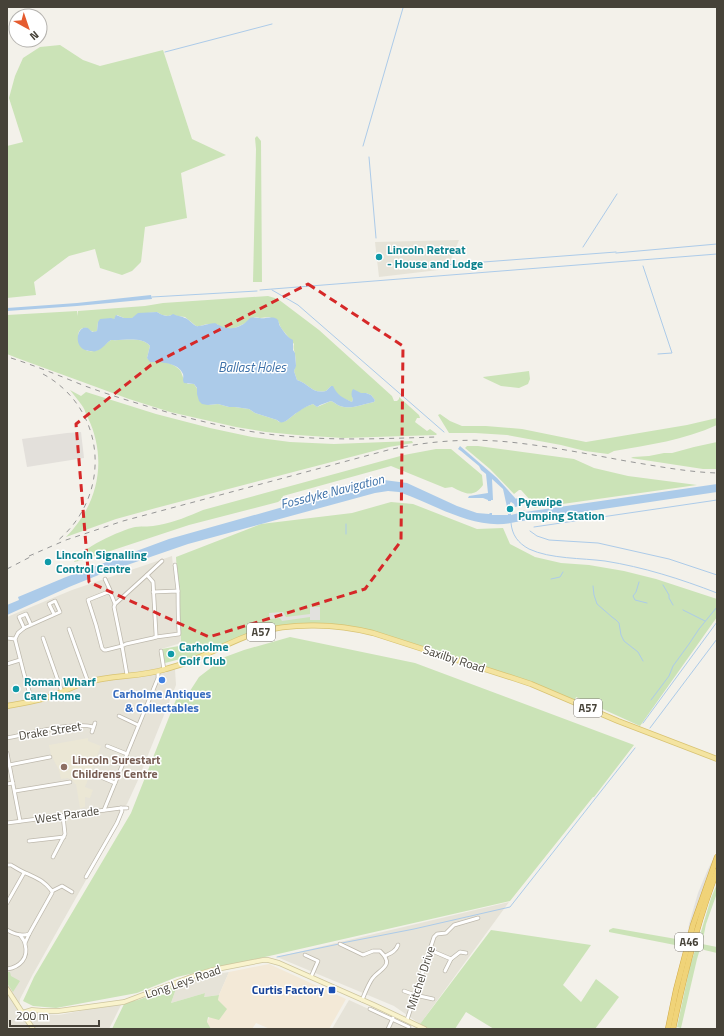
<svg xmlns="http://www.w3.org/2000/svg" width="724" height="1036" viewBox="0 0 724 1036" font-family="'Titillium Web',sans-serif">
<style>
.residential{fill:#e6e3d8}
.commercial{fill:#f3e9d7}
.industrial{fill:#e3e0db}
.education{fill:#ebe7d5}
.green{fill:#cbe3b7;fill-rule:evenodd}
.parking{fill:#e2e1de}
.water{fill:#accbe9}
.lines{fill:none;stroke-linecap:round;stroke-linejoin:round}
.stream{stroke:#accbe9;stroke-width:1}
.street-casing{stroke:#beb9ad;stroke-width:4.5}
.secondary-casing{stroke:#cec69e;stroke-width:5.5}
.primary-casing{stroke:#d8c372;stroke-width:6}
.highway-casing{stroke:#cea948;stroke-width:6}
.street{stroke:#fff;stroke-width:3}
.secondary{stroke:#f9f3cd;stroke-width:4}
.primary{stroke:#f4e4a1;stroke-width:4.5}
.highway{stroke:#f0d378;stroke-width:5}
.rail{stroke:#979797;stroke-width:1;stroke-dasharray:5 5;stroke-linecap:butt}
.marked{fill:none;stroke:#d62828;stroke-width:3;stroke-dasharray:8 5;stroke-linejoin:round}
.culture-dot{fill:#0f9aa8;stroke:#fff;stroke-width:1.5}
.shop-dot{fill:#3f7fe0;stroke:#fff;stroke-width:1.5}
.education-dot{fill:#8d6e63;stroke:#fff;stroke-width:1.5}
.transit-dot{fill:#1a4fb4;stroke:#fff;stroke-width:1.5}
.labels{text-anchor:middle;stroke-width:3;stroke-linejoin:round;paint-order:stroke}
.shield{fill:#fff;stroke:#7e7b74;stroke-width:1}
.shield-label{font-size:11px;font-weight:bold;fill:#464238}
.culture-label{font-size:12px;font-weight:bold;fill:#0d838f;stroke:#fff;text-anchor:start}
.street-label{font-size:12px;fill:#464238;stroke:#fff}
.shop-label{font-size:12px;font-weight:bold;fill:#366cbe;stroke:#fff}
.education-label{font-size:12px;font-weight:bold;fill:#785e54;stroke:#fff;text-anchor:start}
.transit-label{font-size:12px;font-weight:bold;fill:#164399;stroke:#fff;text-anchor:end}
.water-label{font-size:13px;font-style:italic;fill:#3c70a8;stroke:#fff}
</style>
<rect width="100%" height="100%" fill="#f3f1ea"/>
<g class="residential">
<path d="M 459,240 L 447,269 L 379,277 L 375,242 Z"/>
<path d="M 172,556 L 181,643 L 161,649 L 167,671 L 175,669 L 176,685 L 138,780 L 127,804 L 120,811 L 116,823 L 84,878 L 86,880 L 33,974 L 20,999 L 19,1009 L 22,1013 L 59,1015 L 122,1003 L 109,1029 L 7,1029 L 7,617 L 72,590 Z"/>
<path d="M 509,902 L 420,1024 L 394,1006 L 277,957 Z"/>
<path d="M 229,972 L 219,995 L 203,997 L 205,993 L 171,1003 L 177,986 L 210,975 Z"/>
<path d="M 349,1000 L 412,1029 L 332,1029 Z"/>
</g>
<path class="commercial" d="M 269,964 L 346,999 L 329,1029 L 270,1029 L 256,1023 L 252,1029 L 211,1029 L 207,1022 L 218,1000 L 219,995 L 229,972 Z"/>
<path class="industrial" d="M 81,432 L 84,458 L 27,467 L 22,439 L 67,433 Z"/>
<path class="education" d="M 88,738 L 88,741 L 101,746 L 85,787 L 93,790 L 90,798 L 85,797 L 85,807 L 80,808 L 76,784 L 75,784 L 72,780 L 70,780 L 68,778 L 61,779 L 59,770 L 51,755 L 49,745 Z"/>
<g class="green">
<path d="M 60,45 L 83,60 L 100,66 L 163,50 L 192,139 L 226,155 L 181,173 L 187,218 L 145,227 L 141,262 L 132,271 L 122,275 L 100,268 L 95,249 L 69,256 L 34,282 L 36,295 L 7,298 L 7,146 L 23,142 L 9,98 L 15,76 L 23,58 L 40,47 Z"/>
<path d="M 257,136 L 261,141 L 262,282 L 253,282 L 256,149 L 255,138 Z"/>
<path d="M 268,296 L 278,299 L 319,330 L 392,396 L 394,401 L 397,401 L 399,399 L 399,397 L 419,415 L 420,418 L 417,418 L 415,422 L 427,431 L 430,429 L 437,434 L 436,435 L 343,438 L 297,435 L 266,432 L 236,427 L 170,412 L 129,399 L 17,358 L 7,354 L 7,315 L 77,311 L 78,316 L 78,311 L 145,306 L 163,303 ZM 157,312 L 162,315 L 168,316 L 171,315 L 185,317 L 196,326 L 200,326 L 207,324 L 217,324 C 228,336 245,323 255,317 L 260,318 L 269,317 L 278,321 L 281,328 L 294,344 C 293,348 294,350 295,354 C 296,360 296,366 294,371 L 297,380 C 310,384 311,394 326,391 L 331,386 L 337,394 L 342,398 L 352,402 L 353,399 L 352,396 L 366,393 L 371,395 L 375,400 L 374,402 C 363,404 351,410 340,406 C 337,405 334,402 331,401 L 317,407 L 313,404 L 305,407 L 300,410 L 286,421 L 279,422 L 277,420 L 255,413 L 249,409 L 235,407 L 229,407 L 218,404 L 208,405 L 194,384 L 188,384 C 186,382 184,381 184,379 C 182,376 182,373 180,370 C 174,363 161,360 153,362 L 147,358 L 150,346 C 142,336 123,341 111,340 C 100,347 102,352 87,351 L 78,338 C 78,332 80,327 87,328 L 91,331 L 94,332 L 97,331 L 98,322 L 114,319 L 117,315 L 124,318 L 132,318 L 148,313 Z"/>
<path d="M 529,371 L 530,379 L 528,384 L 519,388 L 501,386 L 484,378 L 483,377 Z"/>
<path d="M 70,390 L 81,396 L 86,392 L 156,414 L 210,428 L 252,437 L 290,442 L 334,444 L 412,441 L 413,443 L 389,447 L 156,508 L 116,519 L 66,537 C 98,505 108,460 88,418 C 86,415 85,410 83,407 C 79,401 74,395 70,390 Z"/>
<path d="M 440,414 L 450,421 L 462,426 L 486,426 L 522,429 L 586,442 L 687,425 L 717,418 L 717,425 C 684,440 649,445 614,451 L 608,454 L 585,451 L 561,445 L 507,435 L 475,433 L 449,433 L 438,415 Z"/>
<path d="M 717,442 L 717,469 L 703,469 L 631,458 L 633,457 L 649,456 L 664,453 L 672,453 L 694,447 Z"/>
<path d="M 467,446 L 478,446 L 574,459 L 594,468 L 628,476 L 697,485 L 534,508 L 531,501 L 521,490 L 519,490 L 514,494 L 490,469 L 465,448 Z"/>
<path d="M 436,449 L 451,449 L 482,475 L 483,485 C 473,499 464,493 452,487 L 445,488 L 391,466 L 283,496 L 282,499 L 278,502 L 189,525 L 83,560 L 74,562 C 79,549 121,530 135,527 C 143,526 151,527 159,525 C 175,522 189,516 203,510 L 404,455 Z"/>
<path d="M 391,502 L 413,504 L 477,529 L 503,528 L 510,544 L 535,557 L 561,563 L 589,565 L 624,571 L 656,579 L 717,599 L 717,617 L 640,726 L 576,697 L 575,701 L 487,669 L 351,627 L 268,628 L 249,633 L 234,639 L 186,661 L 184,658 L 165,663 L 162,649 L 179,646 L 181,641 L 176,557 L 261,524 L 352,513 Z"/>
<path d="M 290,637 L 415,663 L 634,745 L 594,797 L 593,797 L 510,901 L 177,977 L 137,993 L 56,1008 L 33,1006 L 23,1001 L 34,977 L 131,813 L 179,692 L 188,694 L 199,677 L 225,657 L 244,650 Z"/>
<path d="M 717,884 L 717,893 L 706,924 L 702,944 L 717,947 L 717,953 L 700,949 L 697,959 L 681,1028 L 677,1027 L 690,966 L 696,947 L 697,946 L 701,946 L 702,945 L 698,945 L 698,942 L 711,898 Z"/>
<path d="M 613,928 L 682,940 L 680,946 L 609,932 L 609,930 Z"/>
<path d="M 491,930 L 591,945 L 563,985 L 581,1002 L 596,979 L 619,997 L 595,1029 L 494,1029 L 466,1012 L 455,1029 L 430,1029 L 420,1024 Z"/>
<path d="M 7,972 L 10,972 L 11,976 L 20,981 L 13,992 L 7,983 Z"/>
<path d="M 177,986 L 171,1003 L 205,993 L 204,997 L 219,995 L 218,1000 L 227,1009 L 219,1020 L 208,1017 L 207,1022 L 211,1029 L 112,1029 L 125,1002 L 138,1000 Z"/>
</g>
<g class="parking">
<path d="M 310,607 L 320,607 L 320,620 L 310,620 L 310,617 L 282,621 L 280,618 L 269,619 L 269,613 L 283,612 L 286,617 L 310,614 Z"/>
<path d="M 716,854 L 700,899 L 687,940 L 689,924 L 698,893 L 708,869 Z"/>
</g>
<g class="water">
<path d="M 151,295 L 152,299 L 77,306 L 7,311 L 7,308 L 77,303 Z"/>
<path d="M 157,312 C 162,315 167,318 173,314 C 177,316 181,316 185,318 C 189,319 192,324 196,326 C 198,327 211,323 215,323 C 229,332 240,329 250,318 C 254,317 256,318 260,318 C 265,319 274,315 278,320 C 279,322 279,325 280,326 C 283,331 288,338 293,340 L 293,350 L 295,353 L 296,366 L 294,371 L 297,380 C 310,384 311,394 326,391 L 331,386 L 333,386 C 337,395 343,398 352,402 L 353,399 C 351,395 351,392 353,389 L 361,393 L 366,393 L 371,395 L 375,400 L 374,402 C 363,404 351,410 340,406 C 337,405 334,402 331,401 L 320,405 L 317,407 L 313,404 C 302,408 295,414 286,421 C 282,423 280,423 277,420 L 255,413 L 249,409 L 235,407 L 229,407 L 218,404 L 208,405 L 202,404 L 199,401 L 197,394 L 197,388 L 194,384 L 184,383 C 182,379 184,378 183,374 C 178,362 160,362 150,362 L 147,358 L 150,346 C 142,336 123,341 111,340 C 106,343 102,350 96,351 C 95,352 91,351 90,351 C 71,350 77,323 88,328 C 88,328 92,332 93,332 L 97,331 L 98,322 L 100,319 L 111,318 L 114,319 L 116,315 L 124,318 L 132,318 L 138,313 Z"/>
<path d="M 460,446 L 497,478 L 516,499 L 517,498 L 518,499 L 517,501 L 519,506 L 515,507 L 514,504 L 511,502 L 510,503 L 510,506 L 507,507 L 503,489 L 492,479 L 493,500 L 491,500 L 491,501 L 488,501 L 488,500 L 483,498 L 468,498 L 469,496 L 488,493 L 486,474 L 481,470 L 479,466 L 461,451 L 458,449 Z"/>
<path d="M 384,480 L 407,483 L 457,506 L 477,513 L 489,514 L 490,513 L 492,513 L 492,515 L 508,515 L 508,514 L 511,513 L 511,515 L 523,512 L 523,511 L 524,510 L 525,512 L 717,484 L 717,492 L 516,522 C 475,532 437,505 399,492 L 388,491 L 375,493 L 188,544 L 101,574 L 69,587 L 7,615 L 7,605 L 19,600 L 18,597 L 66,577 L 169,539 L 308,500 Z"/>
</g>
<g class="lines">
<g class="stream">
<path d="M 165,52 L 272,24"/>
<path d="M 363,146 L 403,8"/>
<path d="M 369,157 L 376,238"/>
<path d="M 583,247 L 617,194"/>
<path d="M 616,253 L 717,244"/>
<path d="M 643,266 L 672,353 L 658,354"/>
<path d="M 404,268 L 616,252"/>
<path d="M 260,290 L 717,254"/>
<path d="M 272,290 L 298,305 L 444,432"/>
<path d="M 152,297 L 257,291"/>
<path d="M 511,523 C 512,535 518,543 529,549 C 550,559 582,558 605,561 C 643,567 681,579 717,593"/>
<path d="M 534,527 L 717,500"/>
<path d="M 530,531 L 537,536 L 549,540 L 598,543 L 669,559 L 717,575"/>
<path d="M 346,534 L 346,524"/>
<path d="M 551,579 L 560,577 L 563,572"/>
<path d="M 639,582 L 636,592 L 633,596 L 635,600 L 647,603"/>
<path d="M 663,585 L 669,595 L 669,598 L 673,605"/>
<path d="M 593,586 L 594,595 L 597,604 L 612,617 L 616,620 L 619,623 L 621,635 L 624,641 L 638,652 L 643,661"/>
<path d="M 683,610 L 705,621"/>
<path d="M 651,700 L 669,676 L 673,666 L 689,644 L 699,629 L 717,607"/>
<path d="M 643,723 L 717,622"/>
<path d="M 650,728 L 717,639"/>
<path d="M 342,943 L 414,929 L 510,907 L 635,748"/>
<path d="M 277,957 L 339,944"/>
</g>
<defs>
<g id="street">
<path d="M 175,565 L 178,591"/>
<path d="M 147,575 L 162,561"/>
<path d="M 105,579 L 110,590 L 110,592"/>
<path d="M 153,592 L 178,591 C 178,605 178,618 179,632 L 179,634 L 156,637"/>
<path d="M 115,604 L 147,575 L 153,582 L 156,634 L 156,637 L 153,638 L 126,644 L 122,646 L 114,607 L 115,604 L 111,594 L 108,592 L 88,600 L 96,625 L 102,648 L 104,650 L 106,650 L 122,646 L 127,675"/>
<path d="M 31,625 L 26,614 L 19,617 L 24,628 L 60,612 L 55,601 L 49,604 L 54,614"/>
<path d="M 24,628 L 18,633 L 15,639 L 24,674 L 32,701"/>
<path d="M 69,629 L 88,682"/>
<path d="M 7,638 L 15,639"/>
<path d="M 43,638 L 62,692"/>
<path d="M 161,651 L 164,670"/>
<path d="M 7,664 L 20,660"/>
<path d="M 119,716 L 138,725"/>
<path d="M 92,732 L 95,723"/>
<path d="M 7,738 C 27,734 76,721 93,727"/>
<path d="M 107,746 L 127,754"/>
<path d="M 7,753 L 20,821"/>
<path d="M 9,765 L 50,757"/>
<path d="M 96,775 L 115,783"/>
<path d="M 7,784 L 13,783"/>
<path d="M 15,791 L 70,782"/>
<path d="M 104,810 L 158,678 L 158,671"/>
<path d="M 7,823 L 121,808 L 127,808"/>
<path d="M 29,841 L 64,837"/>
<path d="M 53,857 L 65,834 L 63,816"/>
<path d="M 7,865 L 11,865 C 16,868 22,872 28,874 C 39,879 44,881 52,891"/>
<path d="M 86,877 L 117,823 L 122,811 L 121,808"/>
<path d="M 52,891 L 62,886 L 72,892"/>
<path d="M 7,903 L 24,873"/>
<path d="M 7,930 C 14,934 21,937 29,934"/>
<path d="M 25,943 L 29,934 L 52,893 L 52,891"/>
<path d="M 340,944 L 363,955 L 373,951 L 380,951 C 396,966 379,969 372,979 C 368,985 365,993 362,1000"/>
<path d="M 430,950 L 451,959 L 445,971"/>
<path d="M 305,955 L 318,961 L 311,977"/>
<path d="M 385,956 C 391,953 396,951 398,945"/>
<path d="M 451,959 L 460,952 L 466,953"/>
<path d="M 7,969 C 20,967 29,958 25,944 C 25,941 22,938 20,935"/>
<path d="M 404,991 L 415,995 L 433,999"/>
<path d="M 370,1009 L 409,1027"/>
<path d="M 407,1020 L 434,937 L 437,934 L 446,933 L 454,925 L 478,918"/>
<path d="M 388,1029 L 393,1018"/>
</g>
<g id="secondary">
<path d="M 7,989 L 33,1029"/>
<path d="M 22,1013 L 32,1010 L 45,1011 L 58,1011 L 124,1002 L 196,975 L 212,970 L 263,960 L 268,960 L 279,963 L 374,1005 L 425,1029"/>
</g>
<path id="primary" d="M 7,706 C 21,703 35,702 49,697 C 62,693 74,685 88,682 C 113,675 141,677 166,669 C 178,666 189,662 200,657 C 219,649 236,639 256,633 C 292,622 337,624 373,633 L 516,679 L 531,684 L 618,721 L 717,759"/>
<g id="highway">
<path d="M 668,1029 L 676,990 L 693,925 L 717,857"/>
<path d="M 673,1029 C 684,975 697,922 717,871"/>
</g>
</defs>
<use href="#street" class="street-casing"/>
<use href="#secondary" class="secondary-casing"/>
<use href="#primary" class="primary-casing"/>
<use href="#highway" class="highway-casing"/>
<use href="#street" class="street"/>
<use href="#secondary" class="secondary"/>
<use href="#primary" class="primary"/>
<use href="#highway" class="highway"/>
<g class="rail">
<path d="M 11,358 C 36,366 60,376 85,386 C 115,397 146,406 177,415 C 201,421 224,427 248,431 C 311,442 373,439 436,437"/>
<path d="M 43,374 C 107,409 113,496 56,542"/>
<path d="M 29,556 L 66,540 L 123,521 L 388,450 C 427,441 469,438 509,442 C 548,446 588,454 626,461 C 656,466 687,472 717,473"/>
<path d="M 7,569 L 34,555"/>
</g>
</g>
<path class="marked" d="M 308,284 L 403,346 L 401,541 L 365,589 L 209,637 L 89,582 L 76,424 L 151,365 Z"/>
<g class="culture-dot">
<circle cx="379" cy="257" r="4"/>
<circle cx="510" cy="509" r="4"/>
<circle cx="48" cy="562" r="4"/>
<circle cx="171" cy="654" r="4"/>
<circle cx="16" cy="689" r="4"/>
</g>
<circle class="shop-dot" cx="162" cy="680" r="4"/>
<circle class="education-dot" cx="64" cy="767" r="4"/>
<rect class="transit-dot" x="328" y="986" width="8" height="8" rx="2"/>
<g class="labels">
<g class="shield">
<rect x="247" y="623" width="28" height="18" rx="3"/>
<rect x="574" y="699" width="28" height="18" rx="3"/>
<rect x="675" y="933" width="28" height="18" rx="3"/>
</g>
<g class="shield-label">
<text x="261" y="636">A57</text>
<text x="588" y="712">A57</text>
<text x="689" y="946">A46</text>
</g>
<g class="culture-label">
<text x="387" y="254">Lincoln Retreat<tspan x="387" dy="14">- House and Lodge</tspan></text>
<text x="518" y="506">Pyewipe<tspan x="518" dy="14">Pumping Station</tspan></text>
<text x="56" y="559">Lincoln Signalling<tspan x="56" dy="14">Control Centre</tspan></text>
<text x="179" y="651">Carholme<tspan x="179" dy="14">Golf Club</tspan></text>
<text x="24" y="686">Roman Wharf<tspan x="24" dy="14">Care Home</tspan></text>
</g>
<g class="street-label">
<text transform="translate(454 659) rotate(18)" y="4">Saxilby Road</text>
<text transform="translate(50 731) rotate(-9)" y="4">Drake Street</text>
<text transform="translate(67 815) rotate(-8)" y="4">West Parade</text>
<text transform="translate(421 978) rotate(-72)" y="4">Mitchel Drive</text>
<text transform="translate(183 982) rotate(-19)" y="4">Long Leys Road</text>
</g>
<g class="shop-label">
<text x="162" y="698">Carholme Antiques<tspan x="162" dy="14">&amp; Collectables</tspan></text>
</g>
<g class="education-label">
<text x="72" y="764">Lincoln Surestart<tspan x="72" dy="14">Childrens Centre</tspan></text>
</g>
<g class="transit-label">
<text x="324" y="994">Curtis Factory</text>
</g>
<g class="water-label">
<text x="252" y="372">Ballast Holes</text>
<text transform="translate(332 491) rotate(-14)" y="5">Fossdyke Navigation</text>
</g>
</g>
<rect width="724" height="1036" fill="none" stroke="#464238" stroke-width="16"/>
<g transform="translate(28 28) rotate(140)"><circle r="19" fill="#ffffff" stroke="#b5b3af"/>
<path d="M0-3L7 15L0 10L-7 15Z" fill="#e55b2f"/>
<text y="-6" font-size="11" font-weight="bold" text-anchor="middle" fill="#464238">N</text>
</g>
<path d="M10 1020v6h89v-6" fill="none" stroke="#464238" stroke-width="2"/>
<text x="16" y="1020" font-size="12" fill="#464238" stroke="#ffffff" stroke-width="3" paint-order="stroke">200 m</text>
</svg>
